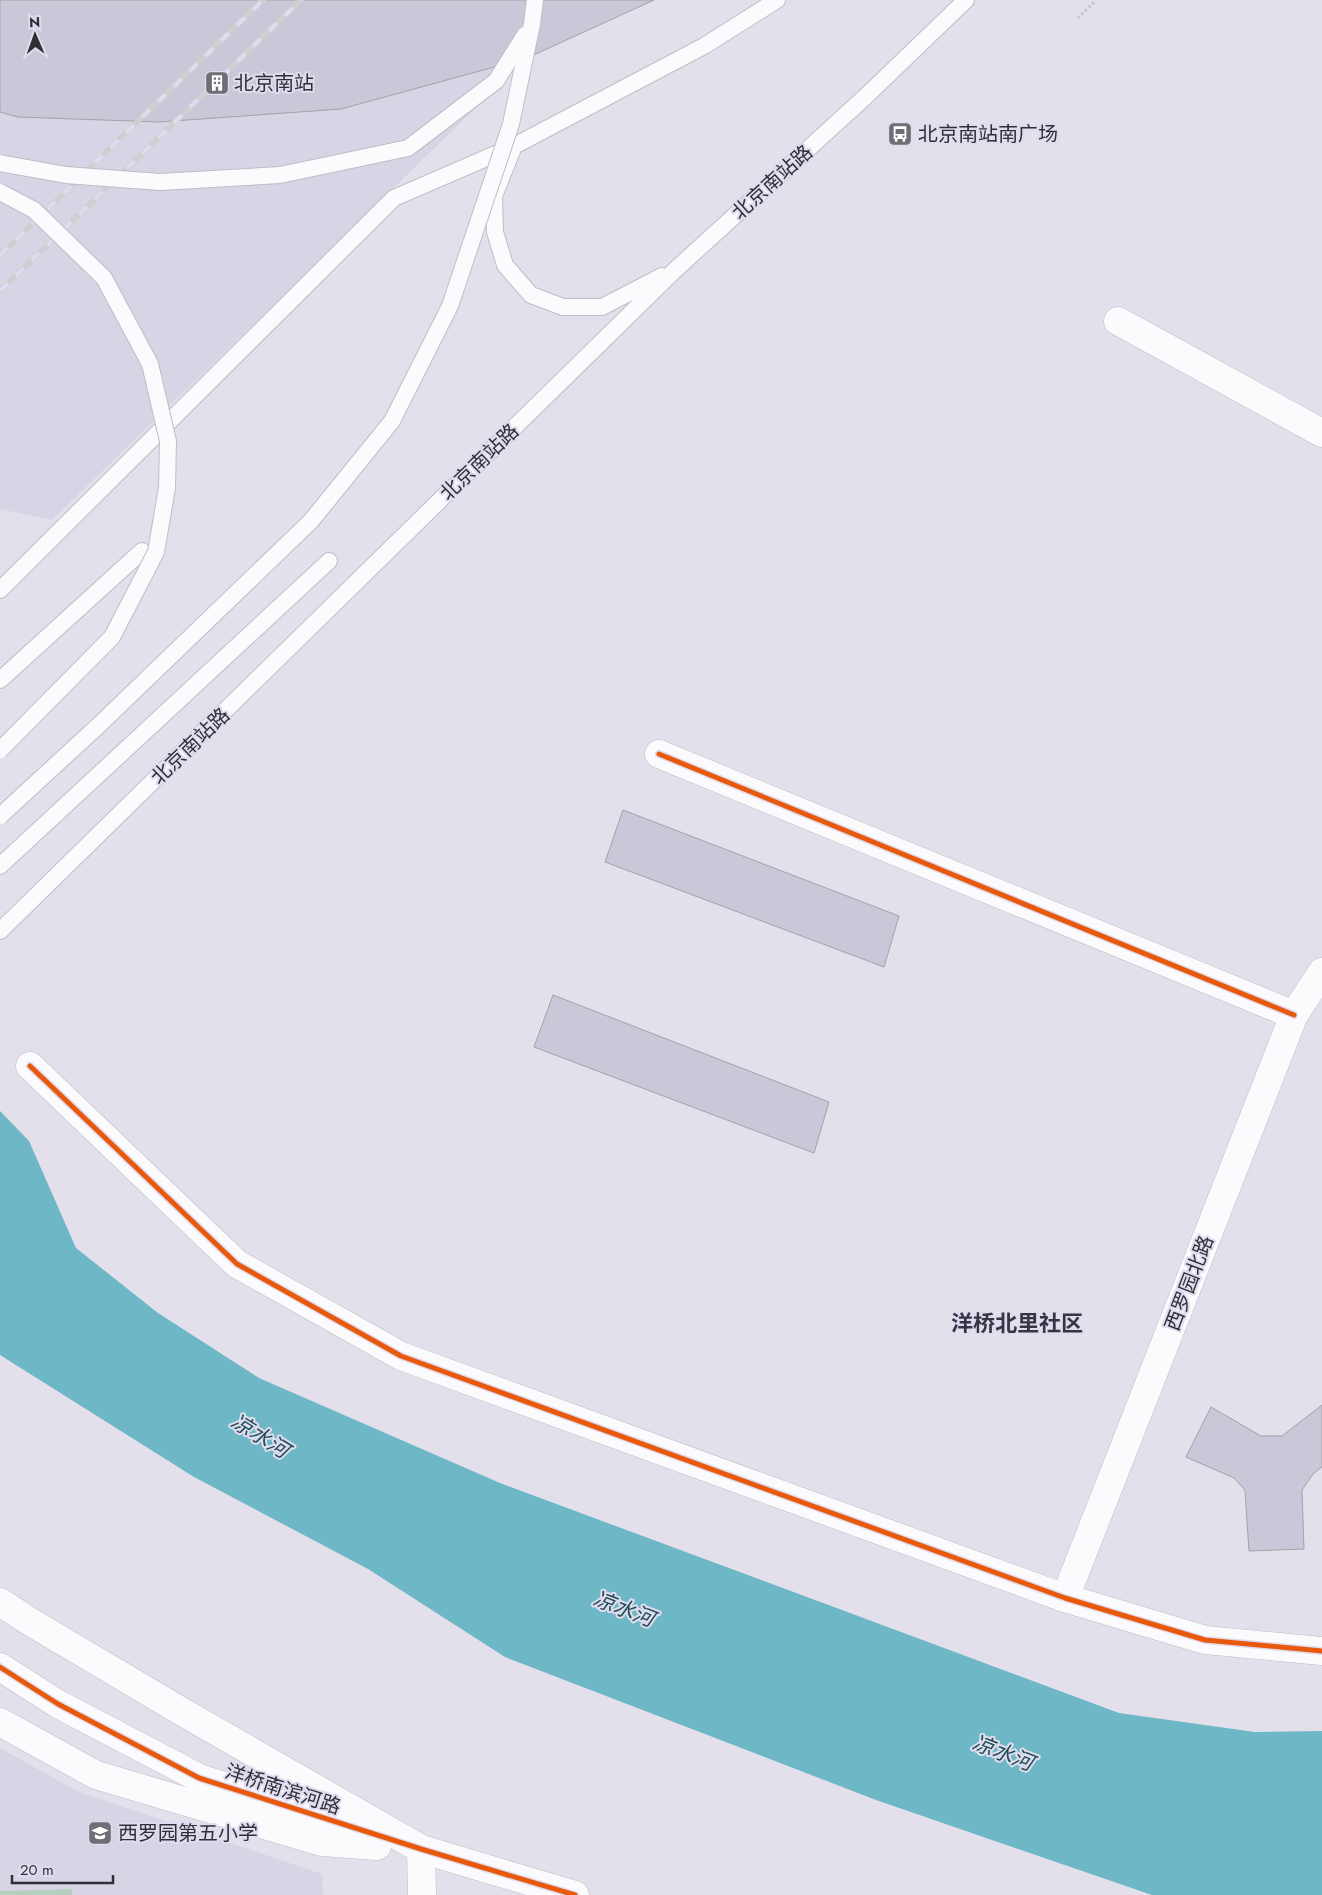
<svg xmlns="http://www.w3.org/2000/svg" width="1322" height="1895" viewBox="0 0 1322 1895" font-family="Jost,'Noto Sans SC',sans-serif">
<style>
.built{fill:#d8d4e6}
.green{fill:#b6cfc1}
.water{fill:#6eb7c7}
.building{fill:#cbc7d9;stroke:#a3a1a9}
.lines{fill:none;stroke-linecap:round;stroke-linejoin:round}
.lane-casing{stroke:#bfbdc6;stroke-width:18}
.street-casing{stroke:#bfbdc6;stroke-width:29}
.secondary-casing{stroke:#bfbdc6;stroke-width:29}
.path{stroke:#c6c5c8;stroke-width:3;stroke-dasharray:2.5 2.5;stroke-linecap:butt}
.lane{stroke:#fbfafc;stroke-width:16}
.street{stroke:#fbfafc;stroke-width:28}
.secondary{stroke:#fbfafc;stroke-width:28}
.rail-casing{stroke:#cfcfd2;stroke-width:5.5}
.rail{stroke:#e0dcf0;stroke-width:4;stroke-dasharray:11;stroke-linecap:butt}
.lane-bridge-casing{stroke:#bfbdc6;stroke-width:18;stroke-linecap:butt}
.lane-bridge{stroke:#fbfafc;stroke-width:16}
.cycleway-casing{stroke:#e0dcf0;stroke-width:8}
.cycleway{stroke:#e8590c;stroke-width:5}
.labels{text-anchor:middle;stroke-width:4;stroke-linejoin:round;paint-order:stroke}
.poi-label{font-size:20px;fill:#302f36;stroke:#e0dcf0;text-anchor:start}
.street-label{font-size:20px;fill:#302f36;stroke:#e0dcf0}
.water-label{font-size:21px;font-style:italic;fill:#224f57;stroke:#e0dcf0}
.quarter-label{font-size:22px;font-weight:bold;fill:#373443;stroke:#e0dcf0}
</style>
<rect width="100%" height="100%" fill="#e3e0ec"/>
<g class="built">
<path d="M 0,0 L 587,0 L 52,520 L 0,509 Z"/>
<path d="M 0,1748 L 79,1792 L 322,1874 L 323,1895 L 0,1895 Z"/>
</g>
<path class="green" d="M 72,1889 L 72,1895 L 0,1895 L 0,1891 Z"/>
<path class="water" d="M 0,1111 L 29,1141 L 76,1248 L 158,1313 L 259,1378 L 500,1483 L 1119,1713 L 1255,1732 L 1322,1731 L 1322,1895 L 1152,1895 L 876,1800 L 505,1657 L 368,1569 L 194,1477 L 0,1355 Z"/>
<g class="building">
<path d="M 0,0 L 654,0 L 527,58 L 341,109 L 159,122 L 18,117 L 0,112 Z"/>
<path d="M 623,810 L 899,916 L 884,967 L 605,862 Z"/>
<path d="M 553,995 L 829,1102 L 814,1153 L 534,1047 Z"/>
<path d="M 1322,1405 L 1322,1467 L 1313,1474 L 1302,1490 L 1304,1549 L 1249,1551 L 1245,1490 L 1234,1478 L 1186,1457 L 1211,1407 L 1261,1436 L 1282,1436 Z"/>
</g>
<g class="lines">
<defs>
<g id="lane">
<path d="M 514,146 L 494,196 L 495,232 L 505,265 L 531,295 L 563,307 L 602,307 L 662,276"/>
<path d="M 0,590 L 394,198 L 514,146 L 704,46 L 777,0"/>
<path d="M 0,680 L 142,551"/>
<path d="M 0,866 L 329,561"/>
<path d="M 0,931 L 675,270 L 864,98 L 966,0"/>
</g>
<g id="street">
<path d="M 1118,321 L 1322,433"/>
<path d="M 659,754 L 1294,1015"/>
<path d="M 30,1066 L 237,1264 L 401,1356 L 1065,1598 L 1205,1640 L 1322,1651"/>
<path d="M 1065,1598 L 1294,1015 L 1322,972"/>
<path d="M 421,1849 L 575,1895"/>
</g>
<g id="secondary">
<path d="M 0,1602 L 29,1621 L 179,1710 L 421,1849"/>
<path d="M 0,1667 L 58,1704 L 199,1778 L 370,1832"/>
<path d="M 0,1722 L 96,1775 L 322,1842 L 377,1846"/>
<path d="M 421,1849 L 422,1895"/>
</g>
</defs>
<use href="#lane" class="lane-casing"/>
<use href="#street" class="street-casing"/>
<use href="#secondary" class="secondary-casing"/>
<path class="path" d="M 1078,18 L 1096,0"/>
<use href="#lane" class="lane"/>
<use href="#street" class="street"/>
<use href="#secondary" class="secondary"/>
<defs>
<g id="rail">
<path d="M 0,255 L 263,0"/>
<path d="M 0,291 L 301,0"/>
</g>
</defs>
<use href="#rail" class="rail-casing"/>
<use href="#rail" class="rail"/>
<defs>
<g id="lane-bridge">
<path d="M 0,163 L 66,175 L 160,182 L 280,175 L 408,148 L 496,81 L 525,35"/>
<path d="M 0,192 L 34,210 L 104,278 L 150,364 L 168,441 L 167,488 L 156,552 L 112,637 L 0,750"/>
<path d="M 0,816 L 98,726 L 311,521 L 392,421 L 450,306 L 511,124 L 532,24 L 535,0"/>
</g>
</defs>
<use href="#lane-bridge" class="lane-bridge-casing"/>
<use href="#lane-bridge" class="lane-bridge"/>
<defs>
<g id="cycleway">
<path d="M 659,754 L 1294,1015"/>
<path d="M 30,1066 L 237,1264 L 401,1356 L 1065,1598 L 1205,1640 L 1322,1651"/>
<path d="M 0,1667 L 58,1704 L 199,1778 L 421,1849 L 575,1895"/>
</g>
</defs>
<use href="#cycleway" class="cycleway-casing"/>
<use href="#cycleway" class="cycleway"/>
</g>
<defs>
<symbol id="building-square" viewBox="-11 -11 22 22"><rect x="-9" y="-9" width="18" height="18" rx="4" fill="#6f6d76" stroke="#e0dcf0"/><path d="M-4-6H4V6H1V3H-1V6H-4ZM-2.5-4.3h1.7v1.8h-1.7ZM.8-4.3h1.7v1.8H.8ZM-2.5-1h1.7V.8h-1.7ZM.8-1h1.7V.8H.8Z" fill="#fff"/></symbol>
<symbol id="bus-square" viewBox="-11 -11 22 22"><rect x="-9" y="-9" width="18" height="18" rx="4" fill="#6f6d76" stroke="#e0dcf0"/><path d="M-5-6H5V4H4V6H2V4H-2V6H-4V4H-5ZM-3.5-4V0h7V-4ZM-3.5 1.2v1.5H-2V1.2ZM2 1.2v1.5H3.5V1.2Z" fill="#fff"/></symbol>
<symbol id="school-square" viewBox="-11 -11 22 22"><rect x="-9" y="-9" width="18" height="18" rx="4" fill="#6f6d76" stroke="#e0dcf0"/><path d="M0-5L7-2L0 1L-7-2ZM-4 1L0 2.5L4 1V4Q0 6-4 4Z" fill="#fff"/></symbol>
</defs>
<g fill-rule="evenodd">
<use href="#building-square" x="203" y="69" width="28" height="28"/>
<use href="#bus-square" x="886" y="120" width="28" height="28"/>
<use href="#school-square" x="86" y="1819" width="28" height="28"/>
</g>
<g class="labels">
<g class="poi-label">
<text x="234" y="90">北京南站</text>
<text x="918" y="141">北京南站南广场</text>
<text x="118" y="1840">西罗园第五小学</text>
</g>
<g class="street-label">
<text transform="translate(772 182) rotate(-42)" y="7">北京南站路</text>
<text transform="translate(479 462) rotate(-44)" y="7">北京南站路</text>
<text transform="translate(190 746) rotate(-44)" y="7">北京南站路</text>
<text transform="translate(1189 1283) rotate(-69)" y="7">西罗园北路</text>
<text transform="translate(283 1789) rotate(18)" y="7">洋桥南滨河路</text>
</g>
<g class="water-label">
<text transform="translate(260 1436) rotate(32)" y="7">凉水河</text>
<text transform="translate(624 1609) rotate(21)" y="7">凉水河</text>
<text transform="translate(1003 1753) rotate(21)" y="7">凉水河</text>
</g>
<g class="quarter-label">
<text x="1017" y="1331">洋桥北里社区</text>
</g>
</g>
<g transform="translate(35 35) rotate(358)" stroke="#e0dcf0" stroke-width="4" paint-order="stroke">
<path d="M0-4L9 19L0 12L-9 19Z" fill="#302f36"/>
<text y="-8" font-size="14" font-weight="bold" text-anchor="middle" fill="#302f36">N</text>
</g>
<path d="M12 1875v8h101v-8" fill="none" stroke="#302f36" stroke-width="2.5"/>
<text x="20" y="1875" font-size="15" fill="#302f36" stroke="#e0dcf0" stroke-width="4" paint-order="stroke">20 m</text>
</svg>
